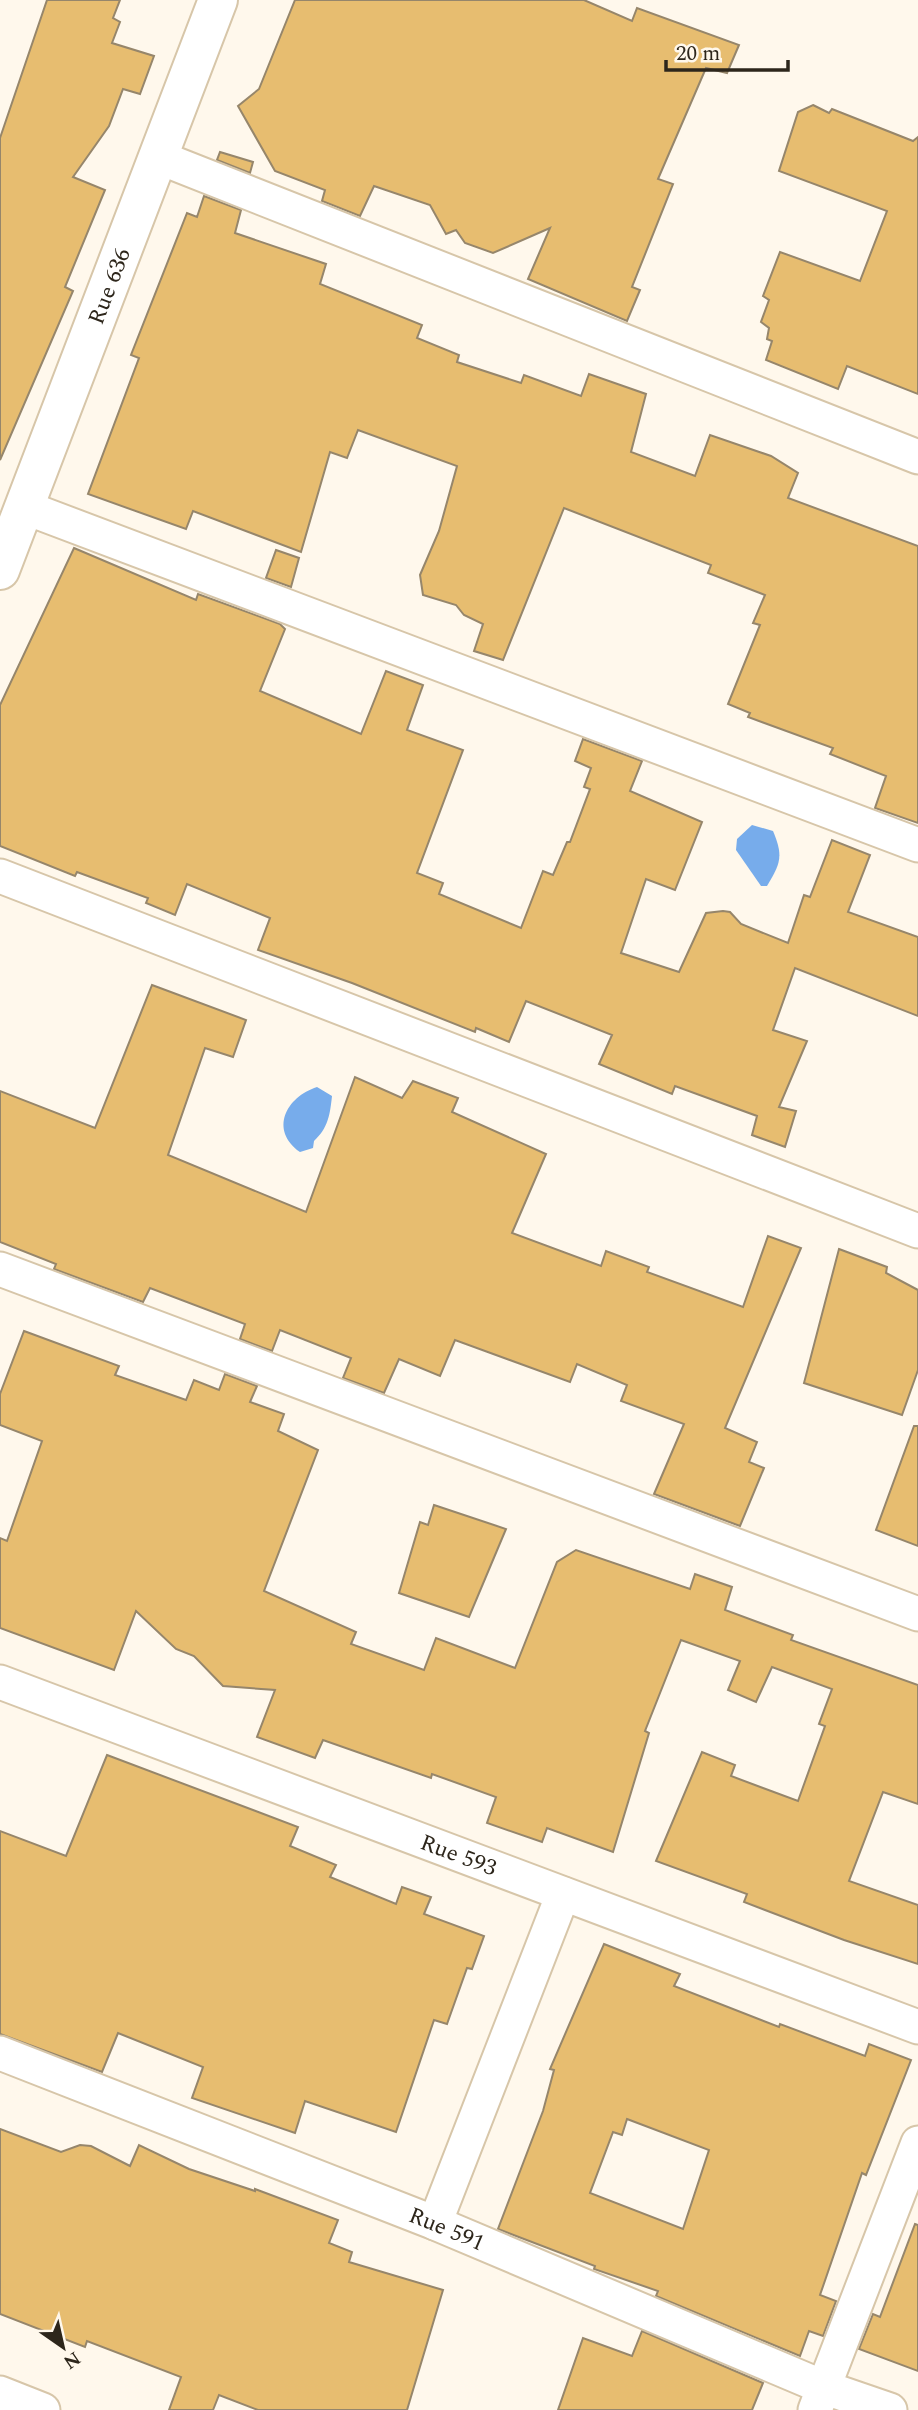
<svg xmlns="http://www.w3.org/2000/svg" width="918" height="2410" viewBox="0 0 918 2410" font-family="Spectral,serif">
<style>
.water{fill:#77aceb}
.building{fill:#e7bd70;stroke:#96866b;stroke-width:2;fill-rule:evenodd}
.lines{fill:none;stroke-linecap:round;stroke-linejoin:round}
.minor-casing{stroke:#d7c6a9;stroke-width:37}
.tertiary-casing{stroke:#d7c6a9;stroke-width:42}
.minor{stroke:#fff;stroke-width:33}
.tertiary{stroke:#fff;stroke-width:38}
.labels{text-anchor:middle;stroke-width:6;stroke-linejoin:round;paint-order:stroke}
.street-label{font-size:23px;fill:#2d261b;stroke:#fff8ec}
</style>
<rect width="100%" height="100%" fill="#fff8ec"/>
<g class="water">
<path d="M 752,825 L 773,831 C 784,857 780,864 767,886 L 761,886 L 736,850 L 737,839 Z"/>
<path d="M 317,1087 L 332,1096 C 330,1115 328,1128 314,1141 L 313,1148 L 300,1152 C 269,1130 286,1097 317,1087 Z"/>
</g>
<g class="building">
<path d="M 47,0 L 120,0 L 113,18 L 120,22 L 112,43 L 154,56 L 140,94 L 123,89 L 109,126 L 73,177 L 105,190 L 65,287 L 73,291 L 0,460 L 0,138 Z"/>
<path d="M 295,0 L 584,0 L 632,21 L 637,8 L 739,45 L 727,73 L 706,68 L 658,179 L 673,184 L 632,287 L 640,290 L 627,321 L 528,279 L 550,228 L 493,253 L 465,243 L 456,230 L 446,234 L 430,205 L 374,186 L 360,216 L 322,201 L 325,190 L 275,171 L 238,106 L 259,89 Z"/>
<path d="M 813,105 L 829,113 L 832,109 L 913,141 L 918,137 L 918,394 L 847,366 L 838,389 L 766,360 L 772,341 L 767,339 L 769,328 L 761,322 L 769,300 L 763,296 L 780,252 L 860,281 L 887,211 L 779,171 L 798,112 Z"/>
<path d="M 220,152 L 253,162 L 250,173 L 217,160 Z"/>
<path d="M 204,196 L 241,210 L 235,233 L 326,264 L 320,284 L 422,325 L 417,338 L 459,355 L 457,362 L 521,383 L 524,375 L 581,396 L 589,374 L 646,394 L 631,452 L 695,476 L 710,435 L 771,456 L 798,473 L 788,498 L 918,546 L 918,823 L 875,808 L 886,776 L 830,754 L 833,748 L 748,717 L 750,713 L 728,704 L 760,625 L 753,623 L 765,595 L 708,573 L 711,565 L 564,508 L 503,660 L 474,651 L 483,624 L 464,615 L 456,605 L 423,595 L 420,575 L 439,531 L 457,466 L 358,430 L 347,458 L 330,452 L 301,552 L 193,511 L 186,529 L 88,494 L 139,358 L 131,355 L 187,213 L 197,217 Z"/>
<path d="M 74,548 L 196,600 L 198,594 L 280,624 L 285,629 L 260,691 L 361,734 L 386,671 L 423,685 L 407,730 L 463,750 L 417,873 L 443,883 L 439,894 L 521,928 L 543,871 L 553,875 L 567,842 L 570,842 L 590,789 L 584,787 L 591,768 L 575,761 L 583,739 L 642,761 L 630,791 L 702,822 L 675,890 L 646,879 L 621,953 L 679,972 L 706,913 L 723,911 L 730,912 L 741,924 L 788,943 L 804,895 L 810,897 L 832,840 L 870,855 L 848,912 L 918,937 L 918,1016 L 795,968 L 773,1030 L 807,1041 L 779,1107 L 796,1111 L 785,1147 L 752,1135 L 757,1116 L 675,1086 L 672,1094 L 599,1064 L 612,1035 L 526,1001 L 509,1042 L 476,1028 L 475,1032 L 352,983 L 258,950 L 270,918 L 187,884 L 175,915 L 146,903 L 148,898 L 77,872 L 75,876 L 0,846 L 0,705 Z"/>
<path d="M 276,550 L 299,558 L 291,587 L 266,578 Z"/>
<path d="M 152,985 L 246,1020 L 233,1057 L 205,1048 L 168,1155 L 306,1212 L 355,1077 L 402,1098 L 413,1081 L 458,1098 L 452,1112 L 546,1154 L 512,1233 L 601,1266 L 606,1251 L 649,1267 L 647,1272 L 743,1307 L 768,1236 L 801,1248 L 725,1428 L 757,1442 L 749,1462 L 764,1468 L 740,1526 L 654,1494 L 684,1424 L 621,1401 L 627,1385 L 577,1364 L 570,1382 L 455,1340 L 440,1376 L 399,1359 L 384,1393 L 343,1378 L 351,1358 L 280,1330 L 272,1351 L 240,1339 L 245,1324 L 150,1288 L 143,1302 L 54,1269 L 56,1264 L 0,1242 L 0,1091 L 95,1128 Z"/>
<path d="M 839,1249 L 887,1267 L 886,1273 L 918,1290 L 918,1370 L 902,1415 L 804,1383 Z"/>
<path d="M 24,1331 L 119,1366 L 115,1375 L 186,1400 L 194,1380 L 219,1390 L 225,1374 L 257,1386 L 250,1402 L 284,1414 L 278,1431 L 318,1450 L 264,1591 L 356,1632 L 351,1644 L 424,1670 L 436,1638 L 515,1668 L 557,1562 L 576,1550 L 690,1589 L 695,1574 L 732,1587 L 725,1610 L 793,1635 L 791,1640 L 918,1685 L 918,1804 L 883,1792 L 849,1881 L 918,1905 L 918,1964 L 844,1940 L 744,1902 L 747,1894 L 656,1861 L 702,1752 L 735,1765 L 731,1776 L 798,1801 L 825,1726 L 819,1724 L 832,1689 L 772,1667 L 756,1702 L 728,1690 L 740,1661 L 681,1640 L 645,1731 L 649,1733 L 613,1852 L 547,1828 L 542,1842 L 487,1823 L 496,1797 L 432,1774 L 431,1778 L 323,1740 L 315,1758 L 257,1737 L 275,1690 L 223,1686 L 194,1656 L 176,1649 L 136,1611 L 114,1670 L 0,1628 L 0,1538 L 7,1541 L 42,1441 L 0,1425 L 0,1394 Z"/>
<path d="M 914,1426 L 918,1426 L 918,1546 L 876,1530 Z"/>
<path d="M 434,1505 L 506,1529 L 469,1617 L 399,1593 L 420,1522 L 428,1525 Z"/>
<path d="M 107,1755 L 298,1827 L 290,1846 L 336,1865 L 330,1877 L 396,1904 L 402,1887 L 431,1897 L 424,1914 L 484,1936 L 472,1969 L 467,1968 L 447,2024 L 434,2020 L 396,2132 L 305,2101 L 295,2133 L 192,2098 L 203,2067 L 118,2033 L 102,2072 L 0,2034 L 0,1831 L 66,1856 Z"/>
<path d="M 604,1944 L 680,1974 L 674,1986 L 779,2027 L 780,2024 L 865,2056 L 869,2044 L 911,2060 L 866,2175 L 862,2173 L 820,2295 L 836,2301 L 823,2336 L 809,2331 L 800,2356 L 656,2296 L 658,2291 L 594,2269 L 595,2266 L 498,2229 L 543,2111 L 554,2070 L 550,2069 ZM 627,2119 L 709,2150 L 683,2229 L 590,2193 L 613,2132 L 622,2135 Z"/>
<path d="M 0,2129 L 61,2152 L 80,2145 L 91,2146 L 130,2166 L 139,2145 L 189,2169 L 255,2191 L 255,2189 L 338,2220 L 329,2243 L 352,2252 L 349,2262 L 443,2290 L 407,2410 L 258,2410 L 219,2395 L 213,2410 L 169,2410 L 181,2377 L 87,2341 L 85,2347 L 0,2314 Z"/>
<path d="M 915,2224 L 918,2225 L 918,2371 L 859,2349 L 873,2314 L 880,2317 Z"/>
<path d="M 642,2331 L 763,2383 L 752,2410 L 558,2410 L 583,2338 L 632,2356 Z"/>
</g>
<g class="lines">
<defs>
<g id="minor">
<path d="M 158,157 L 918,457"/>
<path d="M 24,507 L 918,845"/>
<path d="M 0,876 L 918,1231"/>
<path d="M 0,1269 L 918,1614"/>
<path id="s1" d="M 0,1682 L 918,2027"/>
<path id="s2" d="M 0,2053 L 435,2223 L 823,2387 L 890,2410"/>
<path d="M 435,2223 L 563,1894"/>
<path d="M 0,2393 L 43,2410"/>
<path d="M 815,2410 L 918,2143"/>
</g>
<g id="tertiary">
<path id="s3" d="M 0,570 L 218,0"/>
</g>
</defs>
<use href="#minor" class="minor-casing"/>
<use href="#tertiary" class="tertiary-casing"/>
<use href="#minor" class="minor"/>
<use href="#tertiary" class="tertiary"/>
</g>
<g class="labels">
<g class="street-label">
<text dy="8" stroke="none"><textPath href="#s3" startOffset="304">Rue 636</textPath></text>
<text dy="8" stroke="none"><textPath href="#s1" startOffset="490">Rue 593</textPath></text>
<text dy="8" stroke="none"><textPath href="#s2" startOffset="480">Rue 591</textPath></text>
</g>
</g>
<g transform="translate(63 2347) rotate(146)" stroke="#fff8ec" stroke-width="5" paint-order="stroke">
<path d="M0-5L12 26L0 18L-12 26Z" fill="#2d261b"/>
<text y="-10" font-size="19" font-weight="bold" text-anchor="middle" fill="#2d261b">N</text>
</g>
<path d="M666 60v10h122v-10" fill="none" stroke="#2d261b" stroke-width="3.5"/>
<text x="676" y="60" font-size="21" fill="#2d261b" stroke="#fff8ec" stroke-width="5" paint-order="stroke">20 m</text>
</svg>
